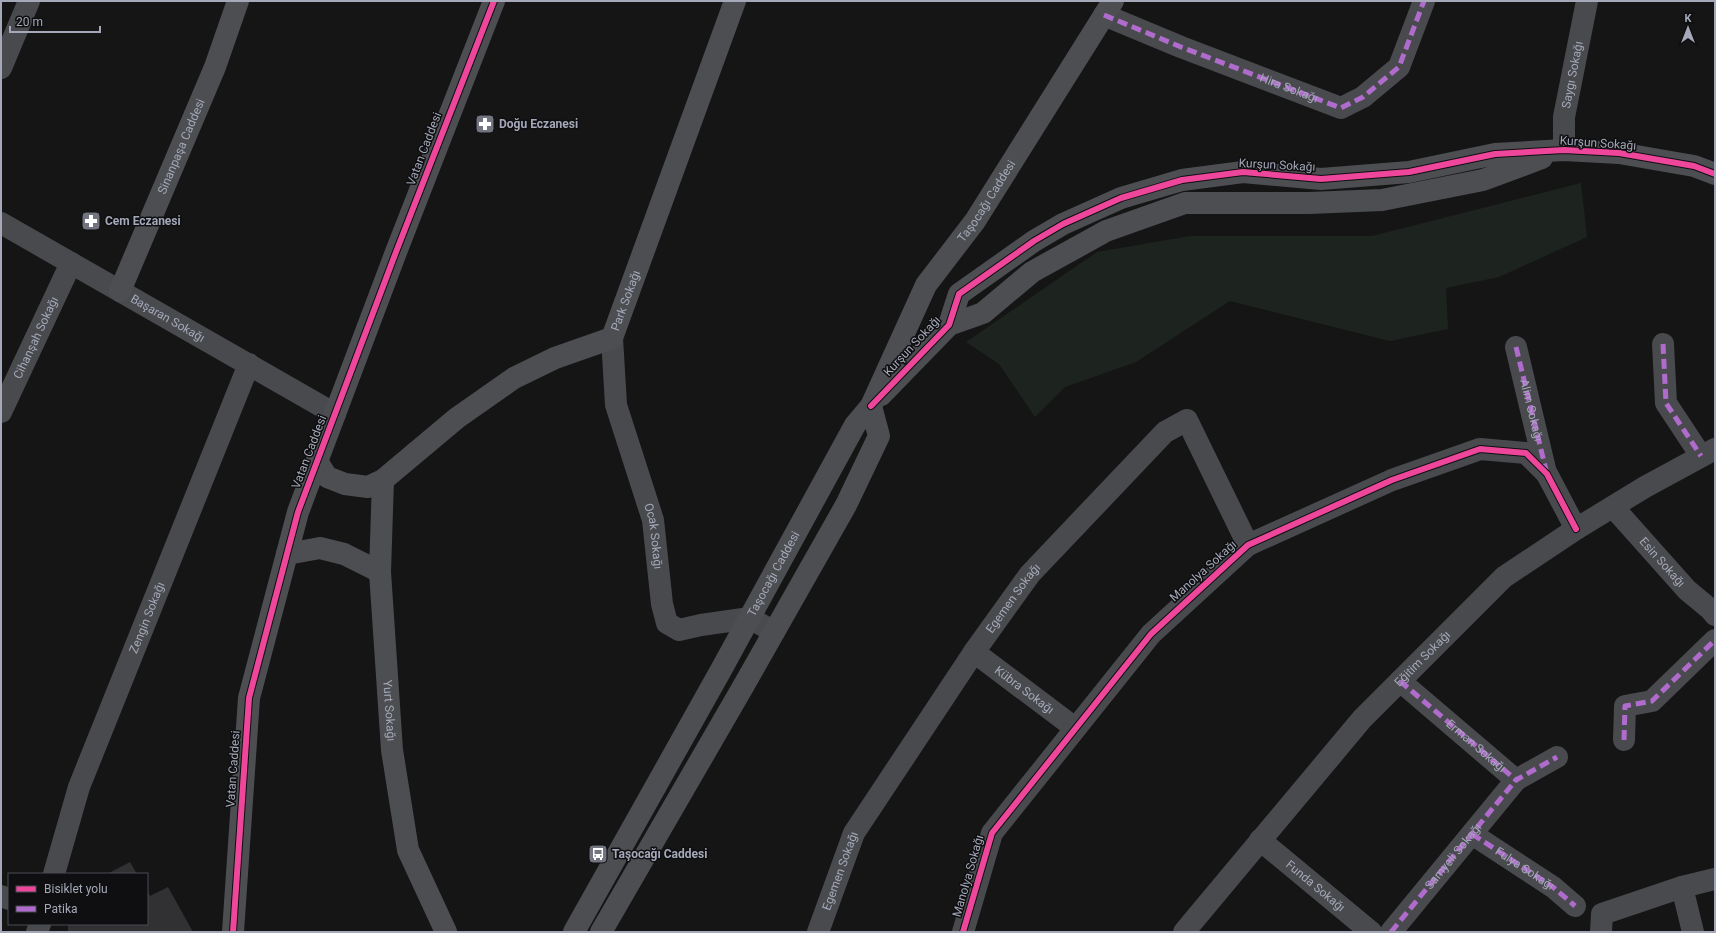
<svg xmlns="http://www.w3.org/2000/svg" width="1716" height="933" viewBox="0 0 1716 933" font-family="Roboto,sans-serif">
<style>
.green{fill:#1d241f}
.building{fill:#313133}
.lines{fill:none;stroke-linecap:round;stroke-linejoin:round}
.street{stroke:#494a4e;stroke-width:22}
.secondary{stroke:#4d4e52;stroke-width:22}
.quiet{stroke:#b06ccc;stroke-width:5;stroke-dasharray:10 5;stroke-linecap:butt}
.cycleway-casing{stroke:#0f0f11;stroke-width:8}
.cycleway{stroke:#ed469a;stroke-width:6}
.labels{text-anchor:middle;stroke-width:3;stroke-linejoin:round;paint-order:stroke}
.street-label{font-size:12px;fill:#a4a8b8;stroke:#0f0f11}
.poi-label{font-size:12px;font-weight:bold;fill:#a4a8b8;stroke:#0f0f11;text-anchor:start}
</style>
<rect width="100%" height="100%" fill="#151515"/>
<path class="green" d="M 1581,183 L 1587,237 L 1499,277 L 1446,288 L 1448,329 L 1390,341 L 1230,301 L 1136,362 L 1065,387 L 1035,417 L 999,364 L 966,342 L 1097,252 L 1190,236 L 1372,236 Z"/>
<g class="building">
<path d="M 130,862 L 137,874 L 107,874 Z"/>
<path d="M 168,887 L 193,932 L 68,932 L 68,926 L 70,924 L 147,924 L 147,890 L 150,896 Z"/>
</g>
<g class="lines">
<g class="street">
<path d="M 1104,15 L 1181,47 L 1341,108 L 1363,97 L 1399,67 L 1424,1"/>
<path d="M 1,68 L 29,1"/>
<path id="s1" d="M 1564,150 L 1564,117 L 1587,1"/>
<path id="s2" d="M 1,223 L 335,414"/>
<path id="s3" d="M 612,338 L 616,405 L 653,520 L 662,604 L 667,623 L 679,630 L 701,625 L 750,618 L 774,632"/>
<path d="M 1663,344 L 1666,403 L 1701,456"/>
<path d="M 1516,347 L 1546,473"/>
<path id="s4" d="M 1,412 L 71,263"/>
<path id="s5" d="M 1613,507 L 1687,590 L 1710,609 L 1715,615"/>
<path id="s6" d="M 974,652 L 1075,728"/>
<path id="s7" d="M 1400,681 L 1516,780 L 1557,757"/>
<path d="M 1624,740 L 1625,706 L 1652,701 L 1715,640"/>
<path id="s8" d="M 1472,834 L 1553,887 L 1575,906"/>
<path id="s9" d="M 1260,840 L 1371,932"/>
<path id="s10" d="M 54,874 L 79,787 L 249,364"/>
<path d="M 1682,887 L 1693,932"/>
<path d="M 1,896 L 9,899"/>
<path d="M 37,932 L 40,924"/>
<path id="s11" d="M 818,932 L 854,833 L 974,652 L 1030,574 L 1165,432 L 1187,420 L 1248,545"/>
<path d="M 963,932 L 992,833 L 1151,634 L 1248,545 L 1392,480 L 1480,449 L 1526,453 L 1547,474 L 1576,529"/>
<path id="s12" d="M 1184,932 L 1362,719 L 1504,577 L 1576,529 L 1645,487 L 1715,449"/>
<path id="s13" d="M 1391,932 L 1516,780"/>
<path d="M 1601,932 L 1602,914 L 1682,887 L 1715,879"/>
</g>
<g class="secondary">
<path id="s14" d="M 120,291 L 215,67 L 238,1"/>
<path d="M 949,325 L 983,313 L 1032,272 L 1106,231 L 1185,203 L 1309,203 L 1382,200 L 1483,180 L 1542,158"/>
<path d="M 881,395 L 949,325 L 959,294 L 1034,241 L 1063,224 L 1121,198 L 1182,180 L 1243,172 L 1321,179 L 1409,172 L 1495,154 L 1564,150 L 1619,153 L 1694,166 L 1715,174"/>
<path id="s15" d="M 317,461 L 327,477 L 345,484 L 368,487 L 383,480 L 457,418 L 514,378 L 555,358 L 612,338 L 735,1"/>
<path id="s16" d="M 383,480 L 380,572 L 392,750 L 408,850 L 446,932"/>
<path d="M 287,554 L 320,548 L 344,554 L 380,572"/>
<path d="M 233,932 L 249,698 L 298,512 L 396,252 L 494,1"/>
<path id="s17" d="M 574,932 L 721,670 L 855,425 L 871,406 L 926,285 L 975,221 L 1113,1"/>
<path d="M 601,932 L 744,685 L 846,505 L 879,436 L 871,406"/>
</g>
<g class="quiet">
<path id="s18" d="M 1104,15 L 1181,47 L 1341,108 L 1363,97 L 1399,67 L 1424,1"/>
<path d="M 1663,344 L 1666,403 L 1701,456"/>
<path id="s19" d="M 1516,347 L 1546,470"/>
<path d="M 1400,681 L 1516,780 L 1557,757"/>
<path d="M 1624,740 L 1625,706 L 1652,701 L 1715,640"/>
<path d="M 1472,834 L 1553,887 L 1575,906"/>
<path d="M 1391,932 L 1516,780"/>
</g>
<defs>
<g id="cycleway">
<path d="M 871,406 L 949,325 L 959,294 L 1034,241 L 1063,224 L 1121,198 L 1182,180 L 1243,172 L 1321,179 L 1409,172 L 1495,154 L 1564,150 L 1619,153 L 1694,166 L 1715,174"/>
<path d="M 233,932 L 249,698 L 298,512 L 396,252 L 494,1"/>
<path d="M 963,932 L 992,833 L 1151,634 L 1248,545 L 1392,480 L 1480,449 L 1526,453 L 1547,474 L 1576,529"/>
</g>
</defs>
<use href="#cycleway" class="cycleway-casing"/>
<use href="#cycleway" class="cycleway"/>
</g>
<defs>
<symbol id="pharmacy-square" viewBox="-11 -11 22 22"><rect x="-9" y="-9" width="18" height="18" rx="4" fill="#72757f" stroke="#0f0f11"/><path d="M-2-6h4v4h4v4h-4v4h-4v-4h-4v-4h4Z" fill="#fff"/></symbol>
<symbol id="bus-square" viewBox="-11 -11 22 22"><rect x="-9" y="-9" width="18" height="18" rx="4" fill="#72757f" stroke="#0f0f11"/><path d="M-5-6H5V4H4V6H2V4H-2V6H-4V4H-5ZM-3.5-4V0h7V-4ZM-3.5 1.2v1.5H-2V1.2ZM2 1.2v1.5H3.5V1.2Z" fill="#fff"/></symbol>
</defs>
<g fill-rule="evenodd">
<use href="#pharmacy-square" x="474" y="113" width="22" height="22"/>
<use href="#pharmacy-square" x="80" y="210" width="22" height="22"/>
<use href="#bus-square" x="587" y="843" width="22" height="22"/>
</g>
<g class="labels">
<g class="street-label">
<text dy="4" stroke="none"><textPath href="#s1" startOffset="76">Saygı Sokağı</textPath></text>
<text dy="4" stroke="none"><textPath href="#s18" startOffset="199">Hira Sokağı</textPath></text>
<text transform="translate(1598 143) rotate(4)" y="4">Kurşun Sokağı</text>
<text dy="4" stroke="none"><textPath href="#s14" startOffset="157">Sinanpaşa Caddesi</textPath></text>
<text transform="translate(424 149) rotate(-69)" y="4">Vatan Caddesi</text>
<text transform="translate(1277 165) rotate(3)" y="4">Kurşun Sokağı</text>
<text dy="4" stroke="none"><textPath href="#s17" startOffset="841">Taşocağı Caddesi</textPath></text>
<text dy="4" stroke="none"><textPath href="#s15" startOffset="390">Park Sokağı</textPath></text>
<text dy="4" stroke="none"><textPath href="#s2" startOffset="192">Başaran Sokağı</textPath></text>
<text dy="4" stroke="none"><textPath href="#s4" startOffset="82">Cihanşah Sokağı</textPath></text>
<text transform="translate(912 346) rotate(-47)" y="4">Kurşun Sokağı</text>
<text dy="4" stroke="none"><textPath href="#s19" startOffset="65">Alim Sokağı</textPath></text>
<text transform="translate(309 452) rotate(-69)" y="4">Vatan Caddesi</text>
<text dy="4" stroke="none"><textPath href="#s3" startOffset="204">Ocak Sokağı</textPath></text>
<text dy="4" stroke="none"><textPath href="#s5" startOffset="74">Esin Sokağı</textPath></text>
<text transform="translate(1203 571) rotate(-42)" y="4">Manolya Sokağı</text>
<text dy="4" stroke="none"><textPath href="#s17" startOffset="410">Taşocağı Caddesi</textPath></text>
<text dy="4" stroke="none"><textPath href="#s11" startOffset="389">Egemen Sokağı</textPath></text>
<text dy="4" stroke="none"><textPath href="#s10" startOffset="273">Zengin Sokağı</textPath></text>
<text dy="4" stroke="none"><textPath href="#s12" startOffset="363">Eğitim Sokağı</textPath></text>
<text dy="4" stroke="none"><textPath href="#s6" startOffset="63">Kübra Sokağı</textPath></text>
<text dy="4" stroke="none"><textPath href="#s16" startOffset="231">Yurt Sokağı</textPath></text>
<text dy="4" stroke="none"><textPath href="#s7" startOffset="100">Erman Sokağı</textPath></text>
<text transform="translate(233 769) rotate(-86)" y="4">Vatan Caddesi</text>
<text dy="4" stroke="none"><textPath href="#s13" startOffset="98">Samyeli Sokağı</textPath></text>
<text dy="4" stroke="none"><textPath href="#s8" startOffset="63">Fulya Sokağı</textPath></text>
<text dy="4" stroke="none"><textPath href="#s11" startOffset="65">Egemen Sokağı</textPath></text>
<text transform="translate(968 876) rotate(-74)" y="4">Manolya Sokağı</text>
<text dy="4" stroke="none"><textPath href="#s9" startOffset="72">Funda Sokağı</textPath></text>
</g>
<g class="poi-label">
<text x="499" y="128">Doğu Eczanesi</text>
<text x="105" y="225">Cem Eczanesi</text>
<text x="612" y="858">Taşocağı Caddesi</text>
</g>
</g>
<rect width="1716" height="933" fill="none" stroke="#a4a8b8" stroke-width="4"/>
<rect x="8" y="873" width="140" height="52" fill="#0f0f11" stroke="#4b4c54"/>
<rect x="16" y="886" width="20" height="6" fill="#ed469a" stroke="#4b4c54"/>
<text x="44" y="893" font-size="12" fill="#a4a8b8">Bisiklet yolu</text>
<rect x="16" y="906" width="20" height="6" fill="#b06ccc" stroke="#4b4c54"/>
<text x="44" y="913" font-size="12" fill="#a4a8b8">Patika</text>
<g transform="translate(1688 28)" stroke="#0f0f11" stroke-width="3" paint-order="stroke">
<path d="M0-3L7 15L0 10L-7 15Z" fill="#a4a8b8"/>
<text y="-6" font-size="11" font-weight="bold" text-anchor="middle" fill="#a4a8b8">K</text>
</g>
<path d="M10 26v6h90v-6" fill="none" stroke="#a4a8b8" stroke-width="2"/>
<text x="16" y="26" font-size="12" fill="#a4a8b8" stroke="#0f0f11" stroke-width="3" paint-order="stroke">20 m</text>
</svg>
